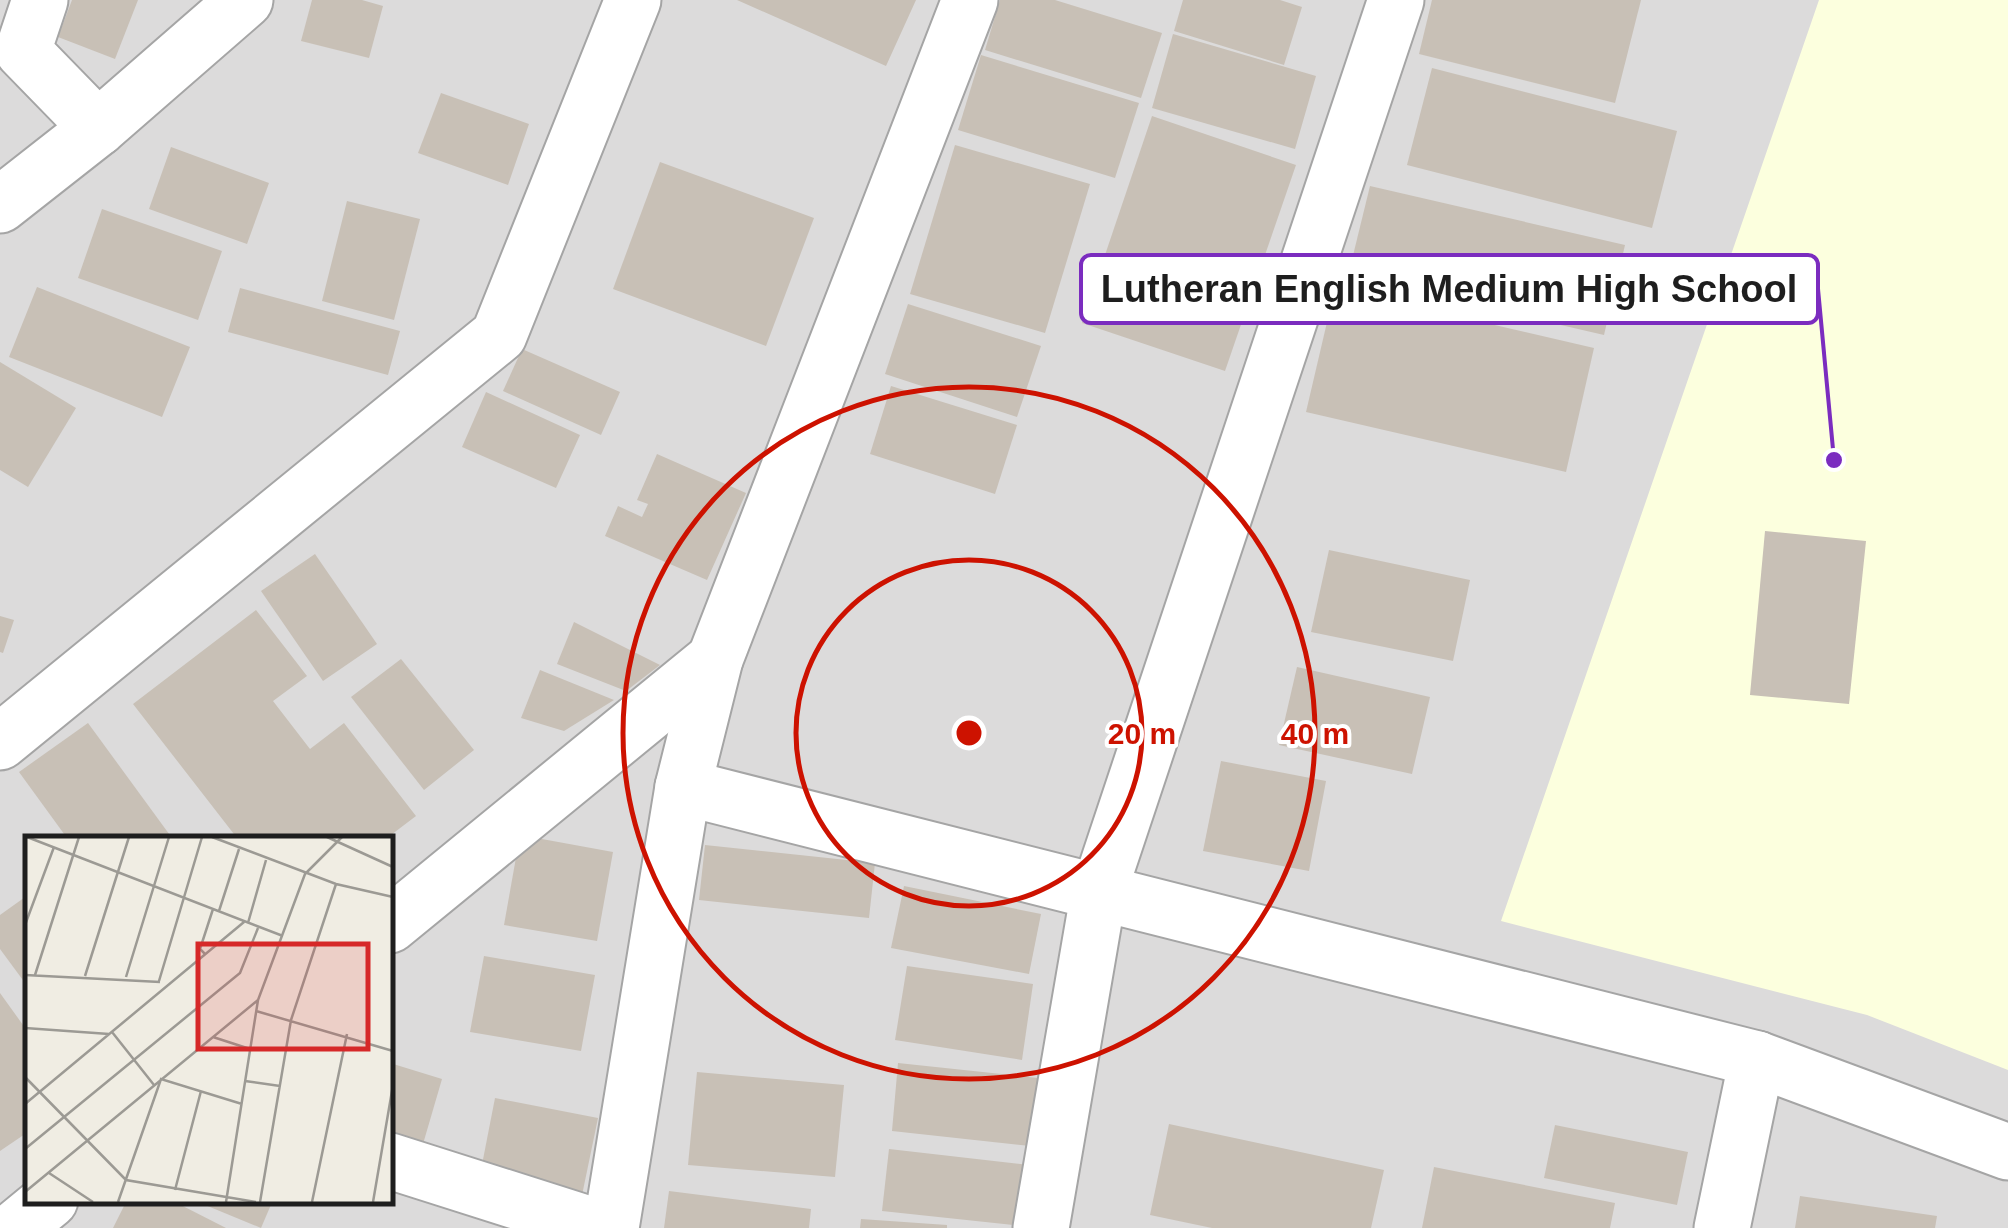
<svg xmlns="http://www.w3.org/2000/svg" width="2008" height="1228" viewBox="0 0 2008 1228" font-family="Helvetica,sans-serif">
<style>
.residential{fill:#dcdbdb;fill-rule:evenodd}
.education{fill:#fcffde}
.building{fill:#c8c0b6}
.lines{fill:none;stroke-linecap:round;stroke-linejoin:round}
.minor-casing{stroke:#a5a5a5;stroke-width:59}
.minor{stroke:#fff;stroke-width:55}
.ring{fill:none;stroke:#cd1200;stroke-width:5}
.inset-road{fill:none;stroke:#9c9a94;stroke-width:2.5}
.view{fill:#d62828;fill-opacity:0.15;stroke:#d62828;stroke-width:5}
.inset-edge{fill:none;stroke:#1e1e1e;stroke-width:5}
.centre{fill:#cd1200;stroke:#fff;stroke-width:5}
.ring-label{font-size:30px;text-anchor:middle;font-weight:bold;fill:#cd1200;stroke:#fff;stroke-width:8;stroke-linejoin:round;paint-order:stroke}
.leader{fill:none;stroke:#7b2cbf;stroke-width:4}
.callout-dot{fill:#7b2cbf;stroke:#fff;stroke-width:4}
.callout{fill:#fff;stroke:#7b2cbf;stroke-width:4}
.callout-label{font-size:38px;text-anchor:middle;font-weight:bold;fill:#1e1e1e}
</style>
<rect width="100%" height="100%" fill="#f0ede3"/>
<path class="residential" d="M 0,0 L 2008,0 L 2008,1228 L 0,1228 ZM 28,838 L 390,838 L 390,1200 L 28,1200 Z"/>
<path class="education" d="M 1819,0 L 2008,0 L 2008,1070 L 1867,1015 L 1501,921 Z"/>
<g class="building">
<path d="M 72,0 L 138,0 L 115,59 L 58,37 Z"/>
<path d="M 312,0 L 362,0 L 383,6 L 369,58 L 301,41 Z"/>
<path d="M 737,0 L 916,0 L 886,66 Z"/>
<path d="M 1000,0 L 1055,0 L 1162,33 L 1141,98 L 985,50 Z"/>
<path d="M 1183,0 L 1280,0 L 1302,7 L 1284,65 L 1174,31 Z"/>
<path d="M 1432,0 L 1641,0 L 1615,103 L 1419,54 Z"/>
<path d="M 1173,34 L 1316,76 L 1295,149 L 1152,108 Z"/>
<path d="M 981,55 L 1139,103 L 1115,178 L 958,130 Z"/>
<path d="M 1432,68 L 1677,131 L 1652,228 L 1407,165 Z"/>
<path d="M 441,93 L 529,124 L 508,185 L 418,153 Z"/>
<path d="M 1152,116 L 1296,165 L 1225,371 L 1082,323 Z"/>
<path d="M 955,145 L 1090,184 L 1045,333 L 910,294 Z"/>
<path d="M 171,147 L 269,183 L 247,244 L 149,209 Z"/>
<path d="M 660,162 L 814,218 L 766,346 L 613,289 Z"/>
<path d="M 1370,186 L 1625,245 L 1604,335 L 1348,276 Z"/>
<path d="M 347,201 L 420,219 L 394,320 L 322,301 Z"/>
<path d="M 102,209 L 222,251 L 198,320 L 78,278 Z"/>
<path d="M 37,287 L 190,347 L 162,417 L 9,357 Z"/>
<path d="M 240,288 L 400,331 L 388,375 L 228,332 Z"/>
<path d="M 1335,288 L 1594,348 L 1566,472 L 1306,412 Z"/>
<path d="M 908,304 L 1041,346 L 1017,417 L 885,374 Z"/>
<path d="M 522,349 L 620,392 L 601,435 L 503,391 Z"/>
<path d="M 0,362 L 76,408 L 28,487 L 0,470 Z"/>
<path d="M 891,386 L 1017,425 L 995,494 L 870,454 Z"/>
<path d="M 486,392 L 580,435 L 556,488 L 462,447 Z"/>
<path d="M 657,454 L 746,493 L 707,580 L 605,536 L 618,506 L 642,517 L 648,504 L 637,500 Z"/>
<path d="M 1765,531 L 1866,541 L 1849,704 L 1750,695 Z"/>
<path d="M 1329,550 L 1470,580 L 1453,661 L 1311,632 Z"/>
<path d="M 315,554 L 377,644 L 323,681 L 261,591 Z"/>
<path d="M 256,610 L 307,676 L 273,701 L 310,749 L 344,723 L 416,816 L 387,838 L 237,838 L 133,704 Z"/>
<path d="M 0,616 L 14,620 L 3,653 L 0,652 Z"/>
<path d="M 574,622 L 660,665 L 626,691 L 557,664 Z"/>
<path d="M 401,659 L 474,750 L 424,790 L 351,697 Z"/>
<path d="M 1297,667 L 1430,697 L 1412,774 L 1279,745 Z"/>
<path d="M 540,670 L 614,700 L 564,731 L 521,718 Z"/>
<path d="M 88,723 L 172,838 L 67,838 L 19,772 Z"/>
<path d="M 1221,761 L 1326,781 L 1309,871 L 1203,851 Z"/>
<path d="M 520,835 L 613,852 L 597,941 L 504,925 Z"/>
<path d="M 705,845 L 875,863 L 869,918 L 699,900 Z"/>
<path d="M 904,886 L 1041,914 L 1029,974 L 891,948 Z"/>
<path d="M 28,895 L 28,987 L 0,949 L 0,915 Z"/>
<path d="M 484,956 L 595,975 L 581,1051 L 470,1032 Z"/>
<path d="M 907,966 L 1033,984 L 1022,1060 L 895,1040 Z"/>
<path d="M 0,993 L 28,1032 L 28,1132 L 0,1151 Z"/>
<path d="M 390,1063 L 442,1079 L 423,1144 L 390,1134 Z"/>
<path d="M 898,1063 L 1038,1078 L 1030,1146 L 892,1131 Z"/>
<path d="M 697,1072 L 844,1085 L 835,1177 L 688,1165 Z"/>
<path d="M 495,1098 L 598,1118 L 581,1200 L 479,1180 Z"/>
<path d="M 1169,1124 L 1384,1170 L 1371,1228 L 1212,1228 L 1150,1215 Z"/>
<path d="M 1555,1125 L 1688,1152 L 1677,1205 L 1544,1178 Z"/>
<path d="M 889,1149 L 1029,1165 L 1023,1226 L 882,1211 Z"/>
<path d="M 1434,1167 L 1615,1203 L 1610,1228 L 1422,1228 Z"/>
<path d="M 669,1191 L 811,1209 L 809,1228 L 664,1228 Z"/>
<path d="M 1800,1196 L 1937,1216 L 1935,1228 L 1795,1228 Z"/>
<path d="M 127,1200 L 171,1200 L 226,1228 L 113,1228 Z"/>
<path d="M 193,1200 L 273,1200 L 261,1228 Z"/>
<path d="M 861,1219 L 947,1225 L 947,1228 L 860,1228 Z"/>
</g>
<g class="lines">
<defs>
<g id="minor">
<path d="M 40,0 L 23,51 L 98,128"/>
<path d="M 0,205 L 98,128 L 245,0"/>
<path d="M 0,742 L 499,335 L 633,0"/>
<path d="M 683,787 L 1757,1059 L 2008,1152"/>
<path d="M 390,925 L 715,659"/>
<path d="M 390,1161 L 601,1228"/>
<path d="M 16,1228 L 50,1200"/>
<path d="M 611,1228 L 683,787 L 715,659 L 970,0"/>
<path d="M 1041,1228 L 1099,891 L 1396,0"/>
<path d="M 1722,1228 L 1757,1059"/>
</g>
</defs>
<use href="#minor" class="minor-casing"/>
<use href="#minor" class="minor"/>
</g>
<g class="ring">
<circle cx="969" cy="733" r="173"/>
<circle cx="969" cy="733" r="346"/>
</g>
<g transform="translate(25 836)">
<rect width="368" height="368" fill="#f0ede3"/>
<path class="inset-road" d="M 2,1 L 258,100M 187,1 L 311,48 L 368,61M 302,1 L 368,31M 194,75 L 214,13M 223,87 L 241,24M 0,89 L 29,11M 181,119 L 175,113 L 188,73M 0,139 L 135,146M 10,139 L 54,1M 60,140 L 104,1M 101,141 L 144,1M 134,145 L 177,1M 231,175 L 368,215M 0,192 L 84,198M 87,196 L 129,249M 188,201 L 225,213M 0,241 L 101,344 L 231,366M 220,245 L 255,250M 0,268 L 219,86M 0,313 L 215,137 L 233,92M 24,337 L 68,366M 150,354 L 176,255M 0,356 L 233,164M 93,366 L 136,243 L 217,268M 201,366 L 233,164 L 280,38 L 317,1M 235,366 L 266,184 L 311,48M 287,366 L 322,198M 348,366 L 368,249"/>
<path class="view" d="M 173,108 L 343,108 L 343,213 L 173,213 Z"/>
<rect width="368" height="368" class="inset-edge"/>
</g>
<circle cx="969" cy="733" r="15" class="centre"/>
<g class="ring-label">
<text x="1142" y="744">20 m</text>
<text x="1315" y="744">40 m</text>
</g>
<path class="leader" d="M1834 460L1818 289"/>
<circle class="callout-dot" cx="1834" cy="460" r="10"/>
<rect class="callout" x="1081" y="255" width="737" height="68" rx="10"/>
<g class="callout-label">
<text x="1449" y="302">Lutheran English Medium High School</text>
</g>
</svg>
